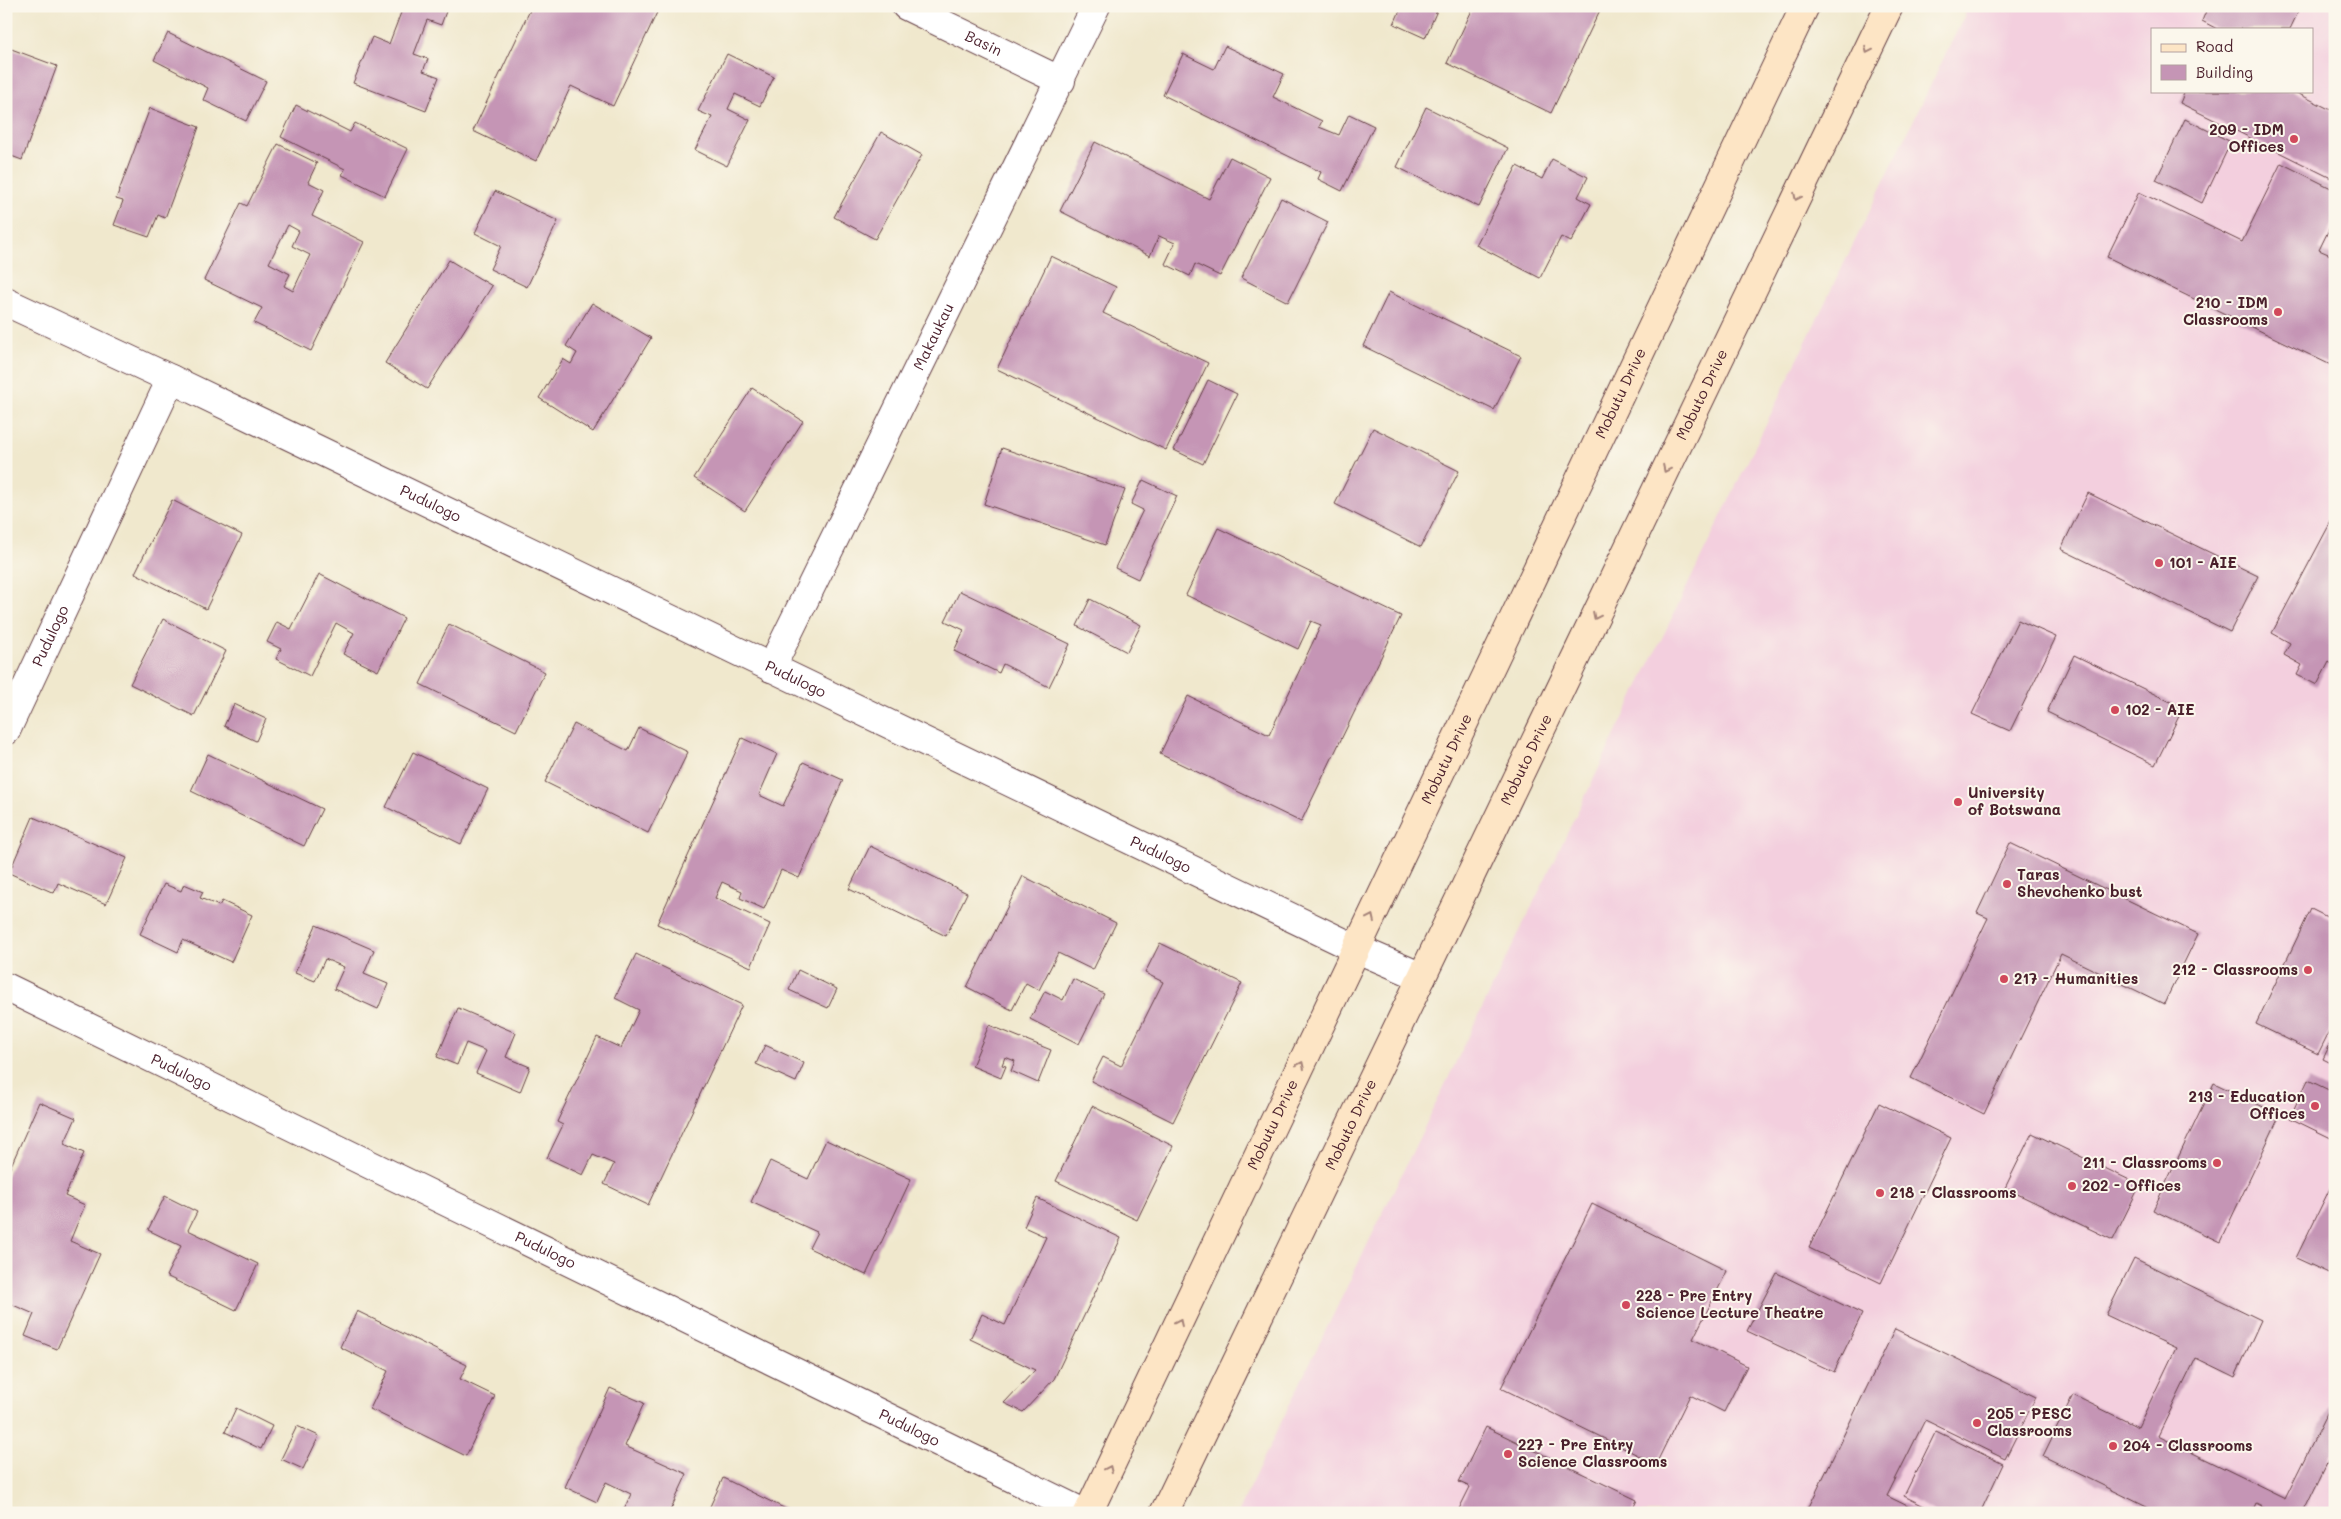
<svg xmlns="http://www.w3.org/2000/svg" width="2341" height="1519" viewBox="0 0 2341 1519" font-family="Mali,sans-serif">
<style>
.built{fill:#f3cfde;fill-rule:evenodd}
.building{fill:#c595b5;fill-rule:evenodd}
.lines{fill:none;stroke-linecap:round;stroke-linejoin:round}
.street-casing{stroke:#633d43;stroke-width:30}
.secondary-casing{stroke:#633d43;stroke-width:30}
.street{stroke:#fff;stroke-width:28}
.secondary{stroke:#fde5c5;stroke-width:28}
.oneway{stroke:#a48278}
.poi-dot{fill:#d1495b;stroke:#fbf7ec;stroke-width:2}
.labels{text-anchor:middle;stroke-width:4;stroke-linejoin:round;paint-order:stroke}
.street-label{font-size:15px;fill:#4a1f2b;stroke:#fbf7ec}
.poi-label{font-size:15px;font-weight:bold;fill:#4a1f2b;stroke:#fbf7ec;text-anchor:start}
</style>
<rect width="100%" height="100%" fill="#fbf7ec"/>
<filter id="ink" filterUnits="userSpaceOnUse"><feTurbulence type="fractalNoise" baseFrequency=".02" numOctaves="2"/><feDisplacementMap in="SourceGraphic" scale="10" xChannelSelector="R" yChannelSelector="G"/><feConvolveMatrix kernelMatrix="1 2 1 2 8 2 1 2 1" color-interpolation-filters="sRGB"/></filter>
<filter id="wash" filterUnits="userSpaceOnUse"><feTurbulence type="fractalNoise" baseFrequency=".0096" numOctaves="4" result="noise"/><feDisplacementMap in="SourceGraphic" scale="20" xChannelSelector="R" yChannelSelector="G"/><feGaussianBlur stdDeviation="1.12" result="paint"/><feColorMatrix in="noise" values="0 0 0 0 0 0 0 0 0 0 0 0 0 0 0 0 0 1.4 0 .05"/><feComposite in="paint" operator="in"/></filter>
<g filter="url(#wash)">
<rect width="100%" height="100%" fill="#f0e8cd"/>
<path class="built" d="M 1969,6 L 2335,6 L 2335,1513 L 1237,1513 ZM 2152,29 L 2312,29 L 2312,91 L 2152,91 Z"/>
<g id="blocks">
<g class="building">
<path d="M 392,6 L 448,6 L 441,25 L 427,20 L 414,54 L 428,59 L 423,71 L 439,77 L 426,111 L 353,83 L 372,37 L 389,44 L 402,10 Z"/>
<path d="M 532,6 L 660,6 L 613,106 L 571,86 L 536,161 L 473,131 Z"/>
<path d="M 1402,6 L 1439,6 L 1425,38 L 1394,24 Z"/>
<path d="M 1474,6 L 1593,6 L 1600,10 L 1551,113 L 1447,63 Z"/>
<path d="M 2208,6 L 2301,6 L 2290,29 L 2217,29 L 2202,21 Z"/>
<path d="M 168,33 L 266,81 L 246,121 L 203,100 L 208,88 L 154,60 Z"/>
<path d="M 1225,46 L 1284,74 L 1273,97 L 1322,121 L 1319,127 L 1339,135 L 1349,114 L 1374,126 L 1342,191 L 1318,179 L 1321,172 L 1163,95 L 1183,54 L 1214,69 Z"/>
<path d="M 6,47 L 57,66 L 22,160 L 6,154 Z"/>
<path d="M 727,54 L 774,77 L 760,106 L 735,94 L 728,109 L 750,120 L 727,166 L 695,150 L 712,117 L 698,111 Z"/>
<path d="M 2185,91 L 2293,91 L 2335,112 L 2335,180 L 2180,103 Z"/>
<path d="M 296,105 L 350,132 L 355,123 L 408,149 L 385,196 L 342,175 L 345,169 L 281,137 Z"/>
<path d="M 1426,107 L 1508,148 L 1479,207 L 1397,167 Z"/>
<path d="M 150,108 L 199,127 L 165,218 L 158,215 L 149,237 L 114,225 L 123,201 L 116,199 Z"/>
<path d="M 2185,119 L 2231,142 L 2202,203 L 2156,180 Z"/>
<path d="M 881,132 L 922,155 L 875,239 L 834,217 Z"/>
<path d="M 1095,142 L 1209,199 L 1230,157 L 1270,177 L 1220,276 L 1195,264 L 1190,276 L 1165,264 L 1175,243 L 1159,236 L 1150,256 L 1060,211 Z"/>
<path d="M 278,144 L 317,163 L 308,182 L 324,190 L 312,216 L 364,242 L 311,351 L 254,323 L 262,308 L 204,280 L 241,203 L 247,206 ZM 288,225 L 299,231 L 292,246 L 310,255 L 293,291 L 284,286 L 290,274 L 269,263 Z"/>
<path d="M 1552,159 L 1588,177 L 1578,197 L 1591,204 L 1571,242 L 1561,237 L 1540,278 L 1476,245 L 1517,166 L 1542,179 Z"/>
<path d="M 2281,163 L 2335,190 L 2335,217 L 2319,250 L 2335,257 L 2335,367 L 2107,257 L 2139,192 L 2242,242 Z"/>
<path d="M 495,191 L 558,221 L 527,287 L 490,269 L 501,246 L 475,233 Z"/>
<path d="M 1281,198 L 1328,222 L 1288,302 L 1241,278 Z"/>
<path d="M 1051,256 L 1116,287 L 1103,313 L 1208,363 L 1166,450 L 997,369 Z"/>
<path d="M 449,260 L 492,286 L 427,389 L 385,363 Z"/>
<path d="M 1389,292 L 1521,356 L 1494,410 L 1363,346 Z"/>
<path d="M 592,303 L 651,338 L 593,432 L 539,398 L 563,359 L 571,364 L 577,353 L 566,346 Z"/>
<path d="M 1208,380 L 1237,394 L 1203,464 L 1174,450 Z"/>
<path d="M 752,388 L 803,421 L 745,511 L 694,478 Z"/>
<path d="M 1373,428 L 1459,471 L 1421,547 L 1335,504 Z"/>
<path d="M 1002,448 L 1125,490 L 1105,545 L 984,504 Z"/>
<path d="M 1143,480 L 1177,496 L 1138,579 L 1115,568 L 1143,510 L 1131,504 Z"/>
<path d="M 2088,493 L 2258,576 L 2230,632 L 2061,549 Z"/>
<path d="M 172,500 L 242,535 L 206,609 L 135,573 Z"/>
<path d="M 2335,514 L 2335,666 L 2329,662 L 2317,685 L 2297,675 L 2302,665 L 2284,655 L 2290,643 L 2272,633 Z"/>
<path d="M 1218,528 L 1401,616 L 1301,822 L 1160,754 L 1188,696 L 1269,735 L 1321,625 L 1311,621 L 1298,649 L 1186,595 Z"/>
<path d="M 319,574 L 404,618 L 378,671 L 343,654 L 354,633 L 336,623 L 310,676 L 276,659 L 281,649 L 267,642 L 277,622 L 291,629 Z"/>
<path d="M 960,591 L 1070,644 L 1049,687 L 1003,664 L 999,673 L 954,651 L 964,630 L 945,621 Z"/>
<path d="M 1090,599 L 1141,625 L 1127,652 L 1077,626 Z"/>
<path d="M 163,619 L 226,651 L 194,716 L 130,684 Z"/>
<path d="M 2018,620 L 2056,637 L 2010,731 L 1972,714 Z"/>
<path d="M 449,624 L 545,672 L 516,731 L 420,684 Z"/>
<path d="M 2074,655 L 2183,708 L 2155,765 L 2047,712 Z"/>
<path d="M 234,704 L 266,719 L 256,741 L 224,726 Z"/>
<path d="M 574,724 L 628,751 L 639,728 L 688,752 L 648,833 L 545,782 Z"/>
<path d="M 742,738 L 777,754 L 759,795 L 783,806 L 803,762 L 843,780 L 799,878 L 781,870 L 764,909 L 740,898 L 742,891 L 722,882 L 715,898 L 770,924 L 751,967 L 657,924 Z"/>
<path d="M 413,752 L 488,789 L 461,844 L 386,807 Z"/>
<path d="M 208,754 L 322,809 L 304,846 L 191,791 Z"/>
<path d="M 33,817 L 127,858 L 106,904 L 58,883 L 54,893 L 9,873 Z"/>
<path d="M 2010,843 L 2198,934 L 2164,1004 L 2061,954 L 1984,1114 L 1911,1078 L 1988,918 L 1977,913 Z"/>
<path d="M 870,846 L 967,893 L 946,936 L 849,889 Z"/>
<path d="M 1023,876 L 1116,923 L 1093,970 L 1058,953 L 1039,990 L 1026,983 L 1012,1010 L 967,987 Z"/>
<path d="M 164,884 L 181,891 L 184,884 L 203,892 L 200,898 L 219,906 L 222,901 L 252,915 L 231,962 L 183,940 L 178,952 L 140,934 Z"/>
<path d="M 2311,909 L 2335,921 L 2335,1020 L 2318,1054 L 2256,1024 Z"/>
<path d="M 316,925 L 374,950 L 364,974 L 388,984 L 378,1009 L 334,989 L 344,967 L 325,959 L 315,981 L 295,973 Z"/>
<path d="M 1160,943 L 1242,983 L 1173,1122 L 1091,1081 L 1103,1057 L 1121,1066 L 1163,982 L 1145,973 Z"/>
<path d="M 636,954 L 742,1005 L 648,1205 L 604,1184 L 614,1164 L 593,1155 L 583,1175 L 547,1158 L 563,1125 L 557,1122 L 597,1037 L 621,1048 L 639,1010 L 615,998 Z"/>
<path d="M 798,970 L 837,989 L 828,1008 L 789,990 Z"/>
<path d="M 1073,979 L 1104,994 L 1079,1044 L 1030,1019 L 1045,991 L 1063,1000 Z"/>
<path d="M 458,1008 L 516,1033 L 506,1057 L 530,1067 L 520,1092 L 476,1073 L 486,1051 L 466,1043 L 457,1065 L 437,1057 Z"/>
<path d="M 989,1025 L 1051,1050 L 1038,1083 L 1011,1071 L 1015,1061 L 1005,1057 L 1002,1065 L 1006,1066 L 1001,1078 L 972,1066 Z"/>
<path d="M 2335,1034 L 2335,1065 L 2323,1059 Z"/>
<path d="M 765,1045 L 804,1063 L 796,1082 L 756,1064 Z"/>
<path d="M 2308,1080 L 2335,1093 L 2335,1140 L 2290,1118 Z"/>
<path d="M 2214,1083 L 2280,1115 L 2220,1242 L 2153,1210 Z"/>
<path d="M 39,1102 L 76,1118 L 64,1144 L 84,1153 L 65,1196 L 85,1205 L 70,1241 L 100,1254 L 57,1349 L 25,1336 L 34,1314 L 6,1302 L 6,1177 Z"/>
<path d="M 1879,1103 L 1951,1138 L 1881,1283 L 1809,1248 Z"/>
<path d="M 1092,1106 L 1173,1146 L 1137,1220 L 1056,1181 Z"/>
<path d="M 2032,1133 L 2140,1185 L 2113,1240 L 2005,1188 Z"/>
<path d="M 826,1140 L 911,1179 L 866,1275 L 809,1248 L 817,1232 L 751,1202 L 770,1161 L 808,1179 Z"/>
<path d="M 2335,1178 L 2335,1276 L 2296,1258 Z"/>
<path d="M 165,1196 L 197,1212 L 188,1230 L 258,1264 L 236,1310 L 166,1276 L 181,1246 L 148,1230 Z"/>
<path d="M 1037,1198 L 1121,1238 L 1054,1379 L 1023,1412 L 1004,1403 L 1035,1370 L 970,1339 L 982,1314 L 1005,1325 L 1046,1237 L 1024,1227 Z"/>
<path d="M 1592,1204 L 1727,1271 L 1693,1339 L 1747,1366 L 1724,1412 L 1690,1395 L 1656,1464 L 1501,1388 Z"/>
<path d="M 2134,1258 L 2261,1320 L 2235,1377 L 2196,1358 L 2158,1436 L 2285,1498 L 2335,1397 L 2335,1447 L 2303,1513 L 2274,1513 L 2256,1504 L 2252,1513 L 2159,1513 L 2043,1456 L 2073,1395 L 2138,1427 L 2176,1348 L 2106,1315 Z"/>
<path d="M 1777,1273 L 1862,1314 L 1834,1372 L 1747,1331 Z"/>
<path d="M 357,1311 L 467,1365 L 460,1379 L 495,1396 L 466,1456 L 370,1409 L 388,1371 L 340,1347 Z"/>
<path d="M 1895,1329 L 2036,1397 L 2005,1459 L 1925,1420 L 1887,1496 L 1922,1513 L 1806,1513 Z"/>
<path d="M 610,1388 L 644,1403 L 625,1446 L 687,1474 L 669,1513 L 622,1513 L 631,1494 L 606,1482 L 597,1502 L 565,1487 Z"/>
<path d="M 236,1408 L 272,1426 L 261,1449 L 225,1432 Z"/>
<path d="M 297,1426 L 319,1436 L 303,1469 L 281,1459 Z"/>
<path d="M 1486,1427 L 1637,1500 L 1631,1513 L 1457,1513 L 1470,1487 L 1459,1482 Z"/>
<path d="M 1936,1431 L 2003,1464 L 1980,1513 L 1938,1513 L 1904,1496 Z"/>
<path d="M 723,1478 L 794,1513 L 707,1513 Z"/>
</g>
</g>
</g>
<g filter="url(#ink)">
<use href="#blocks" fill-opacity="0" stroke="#633d43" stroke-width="1"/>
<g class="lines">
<defs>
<g id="street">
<path id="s1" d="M 906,6 L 1061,81"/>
<path id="s2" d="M 6,302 L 171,379 L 1357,949 L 1422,977"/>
<path id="s3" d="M 771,668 L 1096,6"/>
<path id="s4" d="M 6,731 L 171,379"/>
<path id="s5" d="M 6,987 L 1084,1513"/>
</g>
<g id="secondary">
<path id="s6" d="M 1088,1513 L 1805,6"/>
<path id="s7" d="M 1164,1513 L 1889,6"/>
</g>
</defs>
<use href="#street" class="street-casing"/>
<use href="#secondary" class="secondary-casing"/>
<use href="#street" class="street"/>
<use href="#secondary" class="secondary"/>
</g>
<defs><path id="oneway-chevron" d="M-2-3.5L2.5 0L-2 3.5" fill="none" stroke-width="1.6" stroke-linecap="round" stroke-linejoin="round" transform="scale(1.25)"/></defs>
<g class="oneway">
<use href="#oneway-chevron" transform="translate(1868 50) rotate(116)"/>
<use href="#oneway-chevron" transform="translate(1797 197) rotate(116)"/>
<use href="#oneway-chevron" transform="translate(1666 469) rotate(116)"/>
<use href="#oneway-chevron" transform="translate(1596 616) rotate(116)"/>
<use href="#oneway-chevron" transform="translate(1371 918) rotate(-65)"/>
<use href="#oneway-chevron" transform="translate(1301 1065) rotate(-65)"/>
<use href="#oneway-chevron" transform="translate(1179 1322) rotate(-65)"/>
<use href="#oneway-chevron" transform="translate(1109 1469) rotate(-65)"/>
</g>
</g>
<g class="poi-dot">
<circle cx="2294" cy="139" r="5"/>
<circle cx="2278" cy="312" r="5"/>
<circle cx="2159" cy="563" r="5"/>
<circle cx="2115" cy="710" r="5"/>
<circle cx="1958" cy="802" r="5"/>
<circle cx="2007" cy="884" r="5"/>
<circle cx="2308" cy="970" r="5"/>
<circle cx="2004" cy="979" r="5"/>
<circle cx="2315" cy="1106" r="5"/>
<circle cx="2217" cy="1163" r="5"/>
<circle cx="2072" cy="1186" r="5"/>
<circle cx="1880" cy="1193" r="5"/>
<circle cx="1626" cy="1305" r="5"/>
<circle cx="1977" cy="1423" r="5"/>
<circle cx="2113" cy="1446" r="5"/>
<circle cx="1508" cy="1454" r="5"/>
</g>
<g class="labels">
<g class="street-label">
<text dy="5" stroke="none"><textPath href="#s1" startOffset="86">Basin</textPath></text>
<text dy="5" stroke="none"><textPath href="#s3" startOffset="369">Makaukau</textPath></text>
<text dy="5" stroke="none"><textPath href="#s6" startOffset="1240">Mobutu Drive</textPath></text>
<text dy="5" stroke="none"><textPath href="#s7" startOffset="1241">Mobuto Drive</textPath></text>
<text dy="5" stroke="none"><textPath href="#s2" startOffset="470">Pudulogo</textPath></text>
<text dy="5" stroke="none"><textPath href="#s4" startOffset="105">Pudulogo</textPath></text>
<text dy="5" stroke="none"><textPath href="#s2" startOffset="875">Pudulogo</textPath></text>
<text dy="5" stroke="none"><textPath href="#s6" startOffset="835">Mobutu Drive</textPath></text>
<text dy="5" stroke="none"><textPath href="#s7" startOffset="836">Mobuto Drive</textPath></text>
<text dy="5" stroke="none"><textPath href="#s2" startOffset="1280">Pudulogo</textPath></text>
<text dy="5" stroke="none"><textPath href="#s5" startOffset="195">Pudulogo</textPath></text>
<text dy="5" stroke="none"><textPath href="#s6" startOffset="430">Mobutu Drive</textPath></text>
<text dy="5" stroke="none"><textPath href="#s7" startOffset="431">Mobuto Drive</textPath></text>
<text dy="5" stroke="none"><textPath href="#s5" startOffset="600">Pudulogo</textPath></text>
<text dy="5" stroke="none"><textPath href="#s5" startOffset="1005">Pudulogo</textPath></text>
</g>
<g class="poi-label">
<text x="2284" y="135" text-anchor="end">209 - IDM<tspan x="2284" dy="17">Offices</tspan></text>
<text x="2268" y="308" text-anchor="end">210 - IDM<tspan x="2268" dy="17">Classrooms</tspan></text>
<text x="2169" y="568">101 - AIE</text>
<text x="2125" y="715">102 - AIE</text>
<text x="1968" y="798">University<tspan x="1968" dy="17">of Botswana</tspan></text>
<text x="2017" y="880">Taras<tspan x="2017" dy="17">Shevchenko bust</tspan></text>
<text x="2298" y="975" text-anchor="end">212 - Classrooms</text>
<text x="2014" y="984">217 - Humanities</text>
<text x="2305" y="1102" text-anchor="end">213 - Education<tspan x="2305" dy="17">Offices</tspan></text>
<text x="2207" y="1168" text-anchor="end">211 - Classrooms</text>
<text x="2082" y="1191">202 - Offices</text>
<text x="1890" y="1198">218 - Classrooms</text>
<text x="1636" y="1301">228 - Pre Entry<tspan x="1636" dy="17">Science Lecture Theatre</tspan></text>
<text x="1987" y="1419">205 - PESC<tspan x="1987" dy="17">Classrooms</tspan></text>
<text x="1518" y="1450">227 - Pre Entry<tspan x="1518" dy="17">Science Classrooms</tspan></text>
<text x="2123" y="1451">204 - Classrooms</text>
</g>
</g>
<rect width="2341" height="1519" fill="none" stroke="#fbf7ec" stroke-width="25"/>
<rect x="2151" y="28" width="162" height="65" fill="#fbf7ec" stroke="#b4a19f"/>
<rect x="2161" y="44" width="25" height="8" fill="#fde5c5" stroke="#b4a19f"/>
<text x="2196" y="52" font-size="15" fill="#4a1f2b">Road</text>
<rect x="2161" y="65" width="25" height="15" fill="#c595b5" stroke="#b4a19f"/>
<text x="2196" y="78" font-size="15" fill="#4a1f2b">Building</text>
</svg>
